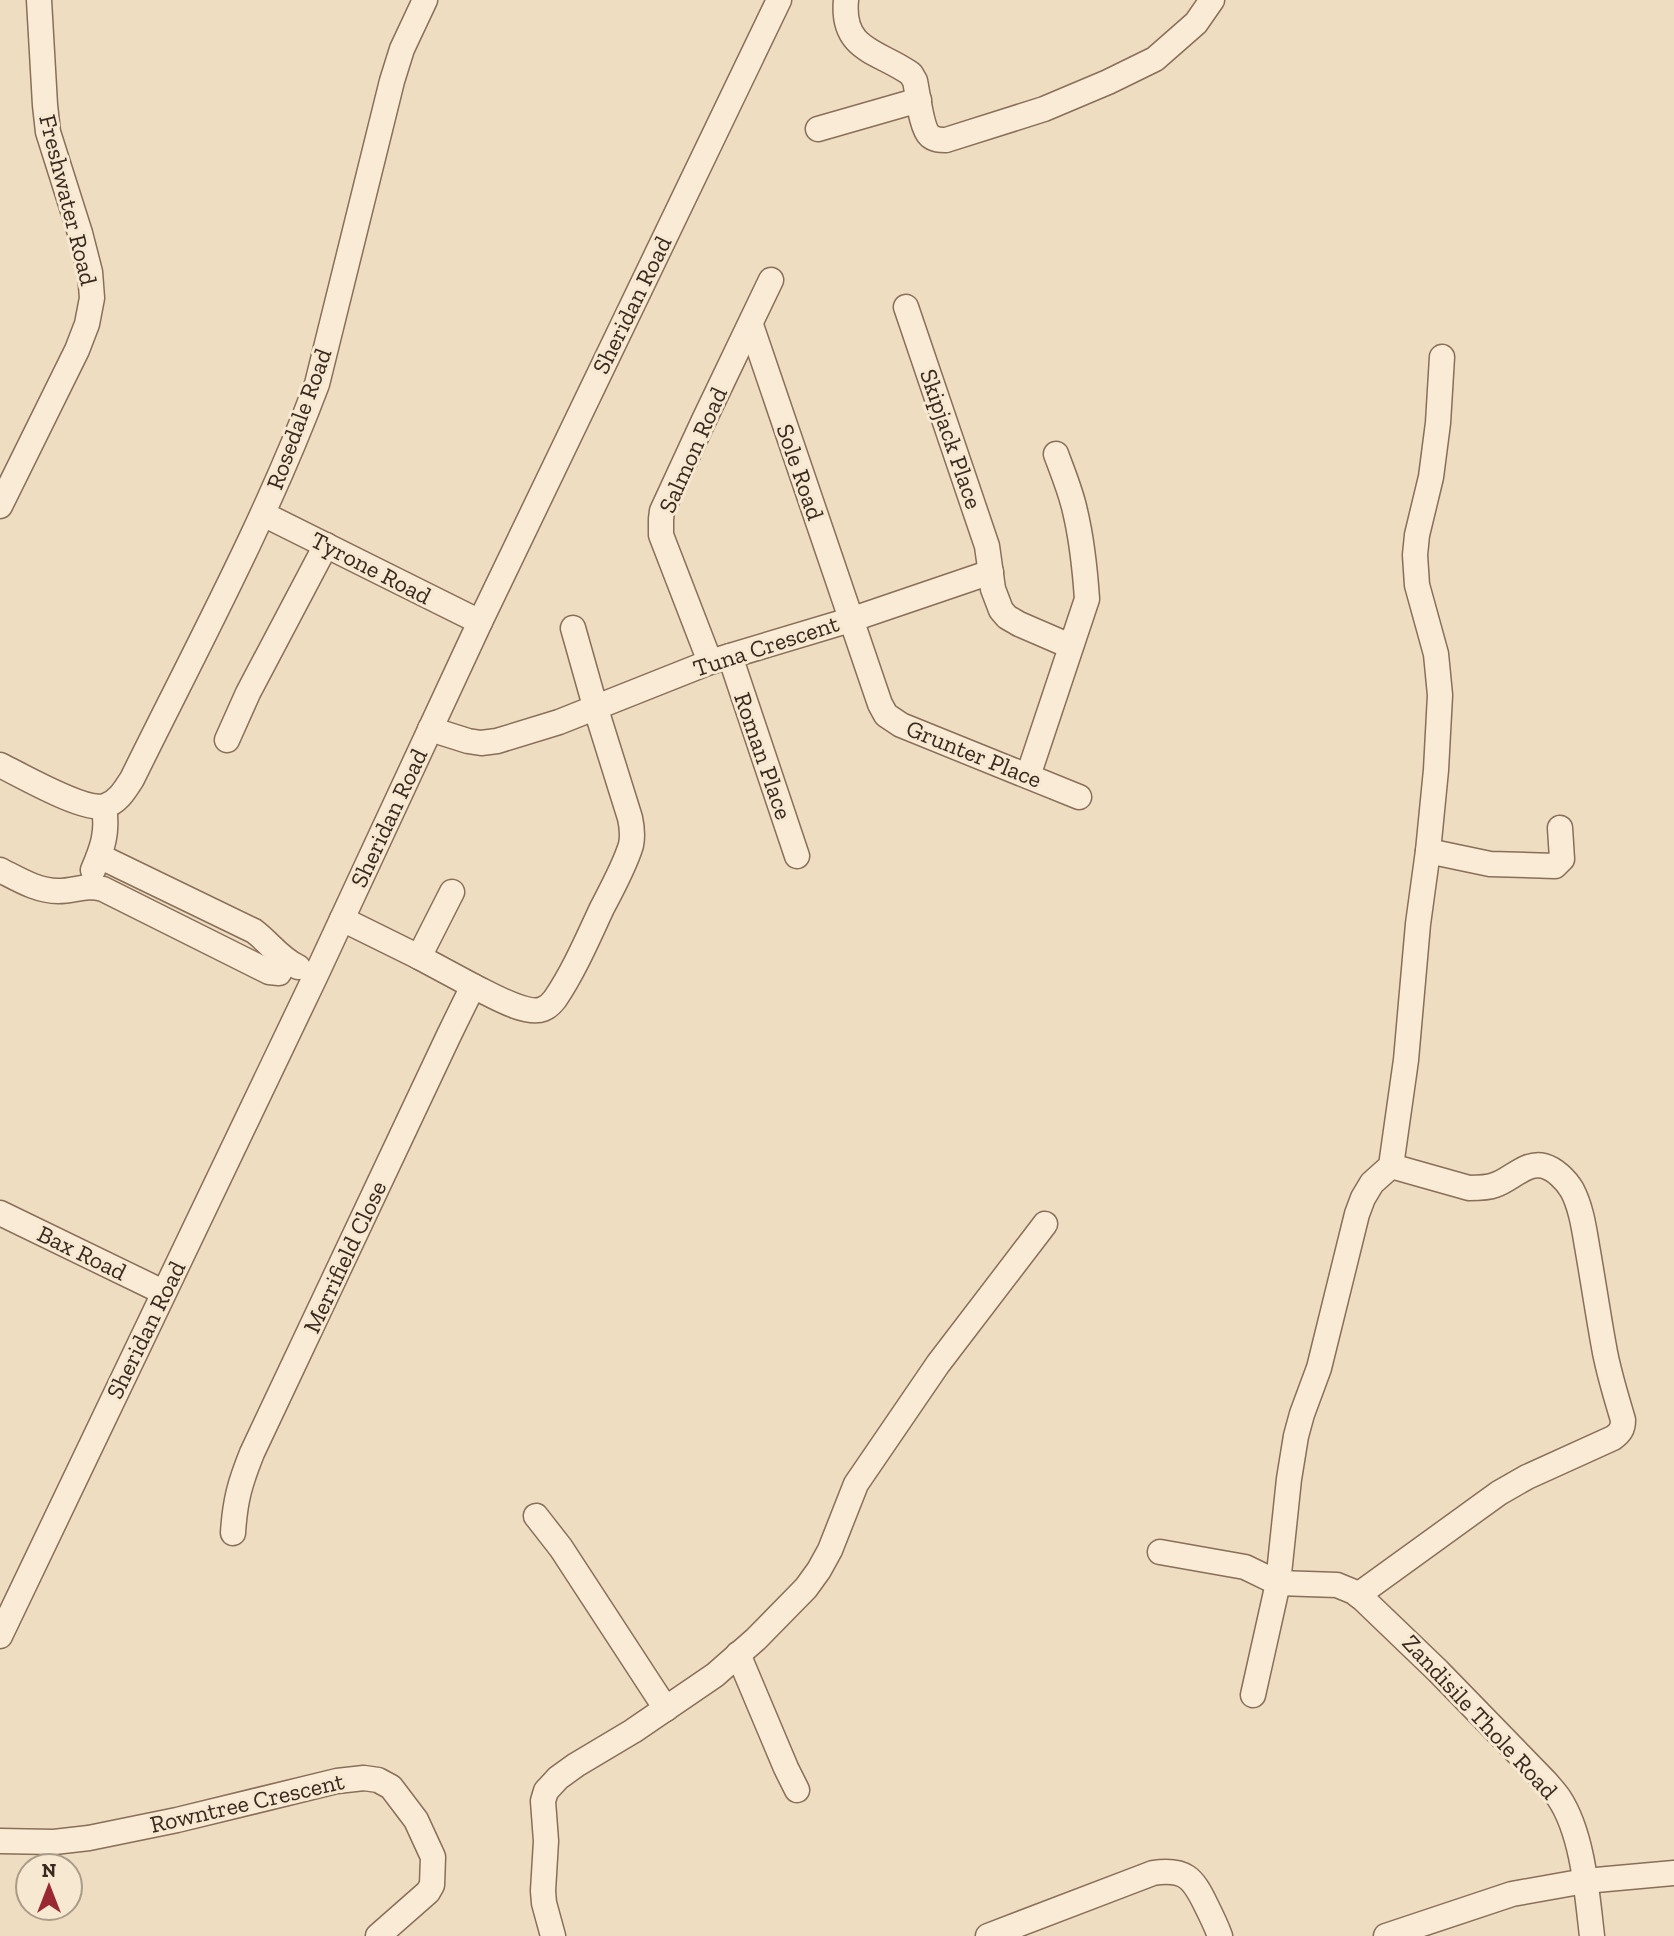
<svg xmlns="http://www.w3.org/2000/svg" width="1674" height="1936" viewBox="0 0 1674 1936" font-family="'Zilla Slab',serif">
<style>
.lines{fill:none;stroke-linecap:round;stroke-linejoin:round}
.minor-casing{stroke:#896e59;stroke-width:27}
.minor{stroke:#f9ebd5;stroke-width:24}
.labels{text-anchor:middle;stroke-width:6;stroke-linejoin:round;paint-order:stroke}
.street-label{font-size:24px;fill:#38281d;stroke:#f6e8d1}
</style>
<rect width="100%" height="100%" fill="#efddc2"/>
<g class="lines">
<defs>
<g id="minor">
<path d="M 846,0 C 841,51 879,51 911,74 L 915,81 C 918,94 921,128 930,136 C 935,140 940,140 946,140 L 1044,109 L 1108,82 L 1155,59 L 1196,23 L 1212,0"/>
<path d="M 818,129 L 919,100"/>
<path d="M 906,307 L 987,546 L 993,589 L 1001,610 L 1007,617 L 1019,624 L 1070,646"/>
<path d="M 751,325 L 880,704 L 886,715 L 901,725 L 1079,797"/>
<path d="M 0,506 L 77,350 L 87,324 L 92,298 L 90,272 L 80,233 L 48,132 L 45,105 L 39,0"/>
<path d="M 263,514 L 480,622"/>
<path d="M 730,656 L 797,856"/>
<path d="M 710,662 L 661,535 L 661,519 L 662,511 L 704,420 L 771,280"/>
<path d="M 430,729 L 468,741 L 481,743 L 497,741 L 559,722 L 710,662 L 850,620 L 991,572"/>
<path d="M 227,740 L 248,693 L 326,545"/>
<path d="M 0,765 C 21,775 84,812 105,806 C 118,802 125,790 132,779 C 196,649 266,520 317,384 L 392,81 L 402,49 L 425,0"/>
<path d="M 1028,776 L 1087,599 C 1085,570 1082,540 1075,511 C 1071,492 1063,473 1056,454"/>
<path d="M 1428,851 L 1490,864 L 1555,866 L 1562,859 L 1560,828"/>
<path d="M 99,856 L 254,931 C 270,943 280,959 298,967"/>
<path d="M 0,870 C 18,879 37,891 58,891 C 76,891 85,884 103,889 L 269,972 L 279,973 L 286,961"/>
<path d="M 93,870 C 103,847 108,832 104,807"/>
<path d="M 342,919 L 419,957 L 473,986"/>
<path d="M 419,957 L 452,892"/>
<path d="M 0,1213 L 163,1292"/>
<path d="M 536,1516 L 561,1548 L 666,1709"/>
<path d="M 233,1533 C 235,1500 240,1483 252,1453 L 449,1035 L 473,986 C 490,994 526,1016 543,1009 C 548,1007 552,1003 555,999 C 574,971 588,938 602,908 C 612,889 625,865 631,845 C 633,835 632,827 630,818 L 595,706 L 573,628"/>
<path d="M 1160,1552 L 1245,1567 L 1278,1583 L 1337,1585 L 1354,1592 L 1363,1599 L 1438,1671 L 1545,1781 C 1550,1787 1555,1792 1559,1798 C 1583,1834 1587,1894 1592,1936"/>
<path d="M 1358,1595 L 1499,1493 L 1527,1477 L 1613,1438 C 1620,1433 1623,1429 1623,1420 C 1616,1396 1608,1371 1604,1347 C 1598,1314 1593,1280 1587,1246 C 1584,1228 1581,1207 1572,1190 C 1566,1180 1555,1169 1544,1166 C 1526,1161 1511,1180 1495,1185 C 1487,1188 1478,1188 1469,1188 L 1391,1166"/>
<path d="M 0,1636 L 316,975 L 480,622 L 779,0"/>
<path d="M 738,1654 L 786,1768 L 797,1790"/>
<path d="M 1253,1695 L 1278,1583 L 1289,1479 L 1296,1436 L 1302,1414 L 1319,1368 L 1357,1214 L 1363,1198 L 1372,1183 L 1391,1166 L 1406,1060 L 1418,924 L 1428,851 L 1436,770 L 1440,695 L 1436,654 L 1417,585 L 1415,555 L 1417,535 L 1431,477 L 1438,423 L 1442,357"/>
<path d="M 0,1841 L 54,1842 L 89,1838 L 177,1820 L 337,1781 L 364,1778 L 378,1780 L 391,1787 L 416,1820 L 433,1857 L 432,1885 L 428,1892 L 378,1936"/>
<path d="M 553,1936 L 544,1903 L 543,1891 L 546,1841 L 543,1801 L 546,1791 L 558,1778 L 576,1765 L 633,1731 L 715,1675 L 756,1639 L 806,1588 L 819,1570 L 830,1550 L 856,1484 L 938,1364 L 1045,1224"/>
<path d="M 988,1936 L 1153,1873 C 1185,1868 1193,1878 1206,1905 C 1211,1915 1216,1925 1220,1936"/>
<path d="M 1386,1936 L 1512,1894 L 1585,1881 L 1674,1873"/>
</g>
</defs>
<use href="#minor" class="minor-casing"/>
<use href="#minor" class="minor"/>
</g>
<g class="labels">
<g class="street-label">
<text transform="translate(68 200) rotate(76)" y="8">Freshwater Road</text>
<text transform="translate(632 305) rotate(-64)" y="8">Sheridan Road</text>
<text transform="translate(299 419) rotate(-70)" y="8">Rosedale Road</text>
<text transform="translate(951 439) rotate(71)" y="8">Skipjack Place</text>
<text transform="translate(693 450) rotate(-66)" y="8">Salmon Road</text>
<text transform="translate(800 472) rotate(71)" y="8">Sole Road</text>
<text transform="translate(371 568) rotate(27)" y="8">Tyrone Road</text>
<text transform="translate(766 646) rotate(-18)" y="8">Tuna Crescent</text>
<text transform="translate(974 754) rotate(22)" y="8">Grunter Place</text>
<text transform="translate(763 756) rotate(71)" y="8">Roman Place</text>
<text transform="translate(389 818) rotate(-65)" y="8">Sheridan Road</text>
<text transform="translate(82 1253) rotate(26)" y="8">Bax Road</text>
<text transform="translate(345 1257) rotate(-65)" y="8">Merrifield Close</text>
<text transform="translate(146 1330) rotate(-64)" y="8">Sheridan Road</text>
<text transform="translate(1480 1717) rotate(47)" y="8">Zandisile Thole Road</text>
<text transform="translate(247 1803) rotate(-13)" y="8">Rowntree Crescent</text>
</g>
</g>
<g transform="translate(49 1887)"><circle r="33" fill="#f6e8d1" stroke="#aa9b89" stroke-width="2"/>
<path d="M0-5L12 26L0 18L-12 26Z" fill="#992832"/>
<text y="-10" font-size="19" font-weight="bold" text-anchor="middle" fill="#38281d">N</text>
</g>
</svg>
